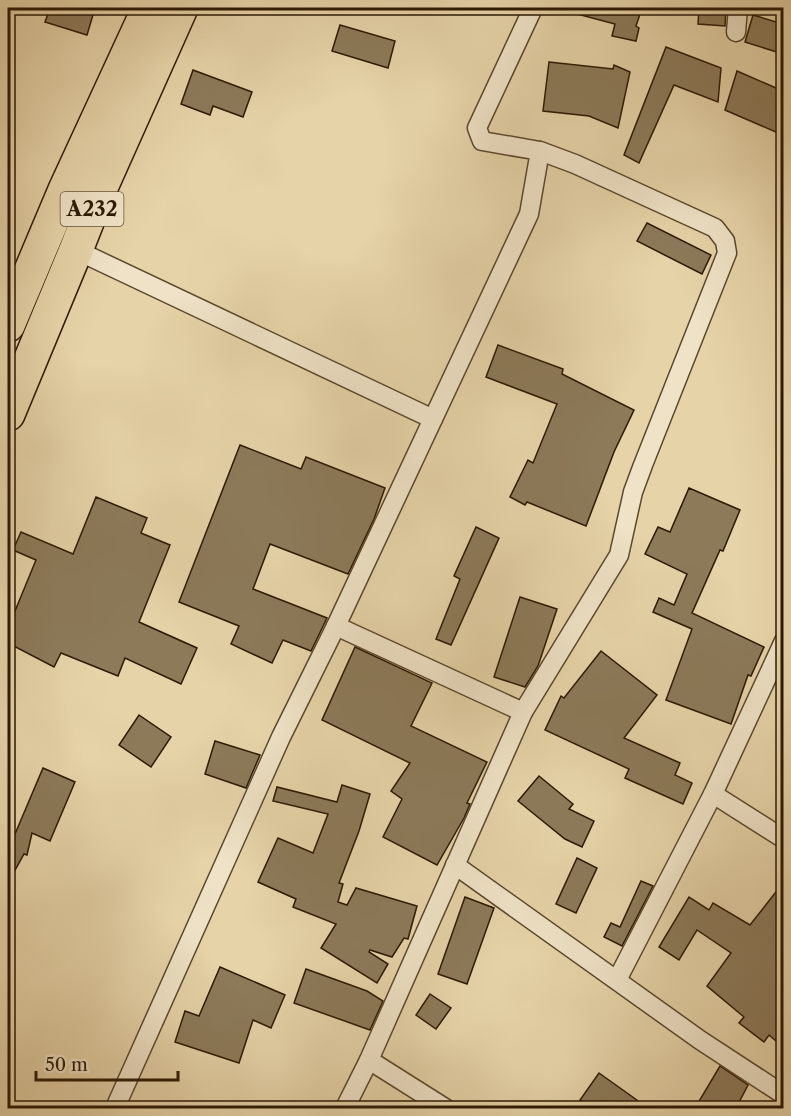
<svg xmlns="http://www.w3.org/2000/svg" width="791" height="1116" viewBox="0 0 791 1116" font-family="'Libre Caslon Text',serif">
<style>
.building{fill:#8c7a59;stroke:#2b1903;stroke-width:1.5}
.lines{fill:none;stroke-linecap:round;stroke-linejoin:round}
.street-casing{stroke:#5a482c;stroke-width:21}
.highway-casing{stroke:#2b1903;stroke-width:36}
.street{stroke:#efe2c6;stroke-width:18}
.highway{stroke:#e6d3a8;stroke-width:33}
.labels{text-anchor:middle;stroke-width:4.5;stroke-linejoin:round;paint-order:stroke}
.shield{fill:#efe2c6;stroke:#66553e;stroke-width:1.5}
.shield-label{font-size:20px;font-weight:bold;fill:#2b1903}
</style>
<rect width="100%" height="100%" fill="#e6d3a8"/>
<filter id="stains"><feTurbulence type="fractalNoise" baseFrequency=".00333" numOctaves="4"/><feColorMatrix values="0 0 0 0 .2 0 0 0 0 .09 0 0 0 0 .02 0 0 0 .5 -.17"/></filter>
<radialGradient id="worn" r=".72"><stop offset=".6" stop-color="#630" stop-opacity="0"/><stop offset="1" stop-color="#630" stop-opacity=".3"/></radialGradient>
<g class="building">
<path d="M 50,8 L 95,8 L 87,35 L 45,22 Z"/>
<path d="M 573,8 L 642,8 L 636,26 L 639,28 L 636,41 L 612,36 L 615,24 L 573,13 Z"/>
<path d="M 699,8 L 726,8 L 725,26 L 698,24 Z"/>
<path d="M 753,15 L 783,24 L 783,54 L 745,42 Z"/>
<path d="M 340,25 L 395,41 L 388,68 L 332,51 Z"/>
<path d="M 666,47 L 721,68 L 718,102 L 674,85 L 639,163 L 624,155 Z"/>
<path d="M 549,62 L 613,69 L 614,65 L 630,72 L 618,128 L 589,116 L 543,111 Z"/>
<path d="M 193,70 L 252,92 L 243,117 L 213,106 L 210,115 L 181,104 Z"/>
<path d="M 737,71 L 783,91 L 783,135 L 725,110 Z"/>
<path d="M 647,223 L 711,255 L 702,274 L 637,241 Z"/>
<path d="M 498,345 L 563,369 L 562,374 L 634,410 L 614,452 L 586,526 L 527,502 L 525,505 L 510,497 L 528,460 L 533,463 L 557,404 L 486,377 Z"/>
<path d="M 240,445 L 301,469 L 306,457 L 385,488 L 374,519 L 348,574 L 270,544 L 253,589 L 327,618 L 311,651 L 283,640 L 272,663 L 231,644 L 239,626 L 179,602 Z"/>
<path d="M 689,488 L 740,510 L 723,551 L 720,550 L 692,613 L 764,647 L 751,676 L 748,675 L 731,724 L 666,700 L 692,629 L 653,612 L 659,598 L 674,605 L 687,574 L 645,554 L 658,527 L 670,532 Z"/>
<path d="M 96,497 L 147,518 L 141,533 L 170,545 L 139,622 L 197,648 L 181,684 L 125,658 L 118,676 L 61,653 L 54,667 L 8,643 L 8,628 L 36,560 L 13,550 L 21,532 L 73,554 Z"/>
<path d="M 476,527 L 499,538 L 451,645 L 436,639 L 460,579 L 454,576 Z"/>
<path d="M 520,597 L 557,609 L 538,666 L 525,687 L 494,677 Z"/>
<path d="M 355,647 L 432,683 L 411,726 L 487,762 L 467,803 L 470,804 L 464,818 L 437,865 L 383,837 L 402,799 L 391,791 L 410,763 L 322,720 Z"/>
<path d="M 601,651 L 657,695 L 624,738 L 680,763 L 675,775 L 692,783 L 683,804 L 625,778 L 629,769 L 545,730 L 561,696 L 564,698 Z"/>
<path d="M 139,715 L 171,737 L 151,767 L 119,745 Z"/>
<path d="M 215,741 L 260,755 L 246,788 L 205,774 Z"/>
<path d="M 43,768 L 75,782 L 50,841 L 32,833 L 27,855 L 24,854 L 8,883 L 8,842 L 10,833 L 15,834 Z"/>
<path d="M 539,776 L 573,804 L 569,809 L 594,821 L 582,847 L 565,839 L 518,801 Z"/>
<path d="M 342,785 L 370,794 L 359,831 L 339,883 L 343,884 L 338,902 L 347,905 L 356,888 L 417,906 L 408,939 L 404,938 L 392,957 L 370,950 L 369,952 L 388,964 L 377,983 L 321,948 L 336,924 L 293,907 L 296,899 L 258,882 L 278,838 L 313,853 L 328,814 L 273,801 L 277,787 L 337,802 Z"/>
<path d="M 577,858 L 597,868 L 576,913 L 556,904 Z"/>
<path d="M 641,881 L 653,886 L 622,946 L 604,937 L 611,923 L 620,927 Z"/>
<path d="M 783,883 L 783,1047 L 769,1035 L 764,1042 L 739,1023 L 744,1017 L 707,986 L 731,953 L 697,930 L 679,960 L 659,947 L 689,897 L 709,910 L 713,903 L 750,925 Z"/>
<path d="M 465,897 L 494,908 L 467,984 L 438,974 Z"/>
<path d="M 220,967 L 285,995 L 271,1028 L 253,1020 L 239,1063 L 175,1042 L 185,1011 L 199,1016 Z"/>
<path d="M 306,969 L 367,991 L 383,1001 L 370,1030 L 294,1003 Z"/>
<path d="M 430,994 L 451,1008 L 436,1029 L 416,1015 Z"/>
<path d="M 720,1066 L 748,1085 L 736,1108 L 695,1108 Z"/>
<path d="M 599,1073 L 648,1108 L 591,1108 L 580,1100 Z"/>
</g>
<g class="lines">
<defs>
<g id="street">
<path d="M 736,32 L 738,8"/>
<path d="M 76,250 L 433,419"/>
<path d="M 336,626 L 523,712"/>
<path d="M 713,794 L 784,839"/>
<path d="M 455,865 L 700,1040 L 784,1095"/>
<path d="M 617,980 L 713,794 L 784,641"/>
<path d="M 369,1060 L 445,1108"/>
<path d="M 115,1108 L 281,737 L 336,626 L 529,214 L 540,151 L 482,141 L 477,128 L 533,8"/>
<path d="M 345,1108 L 369,1060 L 523,712 L 619,555 L 633,492 L 643,465 L 727,253 L 725,241 L 715,228 L 575,164 L 540,151"/>
</g>
<g id="highway">
<path d="M 8,325 L 65,190 L 149,8"/>
<path d="M 8,414 L 76,250 L 98,194 L 181,8"/>
</g>
</defs>
<use href="#street" class="street-casing"/>
<use href="#highway" class="highway-casing"/>
<use href="#street" class="street"/>
<use href="#highway" class="highway"/>
</g>
<g class="labels">
<rect class="shield" x="60.5" y="192" width="63" height="34" rx="4.5"/>
<g class="shield-label">
<text x="92" y="216">A232</text>
</g>
</g>
<rect width="791" height="1116" fill="none" stroke="#e6d3a8" stroke-width="30"/>
<rect x="9" y="9" width="773" height="1098" fill="none" stroke="#2b1903" stroke-width="3"/>
<rect x="15" y="15" width="761" height="1086" fill="none" stroke="#2b1903" stroke-width="1.5"/>
<path d="M36 1071v9h142v-9" fill="none" stroke="#2b1903" stroke-width="3"/>
<text x="45" y="1071" font-size="18" fill="#2b1903" stroke="#efe2c6" stroke-width="4.5" paint-order="stroke">50 m</text>
<rect width="100%" height="100%" filter="url(#stains)"/>
<rect width="100%" height="100%" fill="url(#worn)"/>
</svg>
